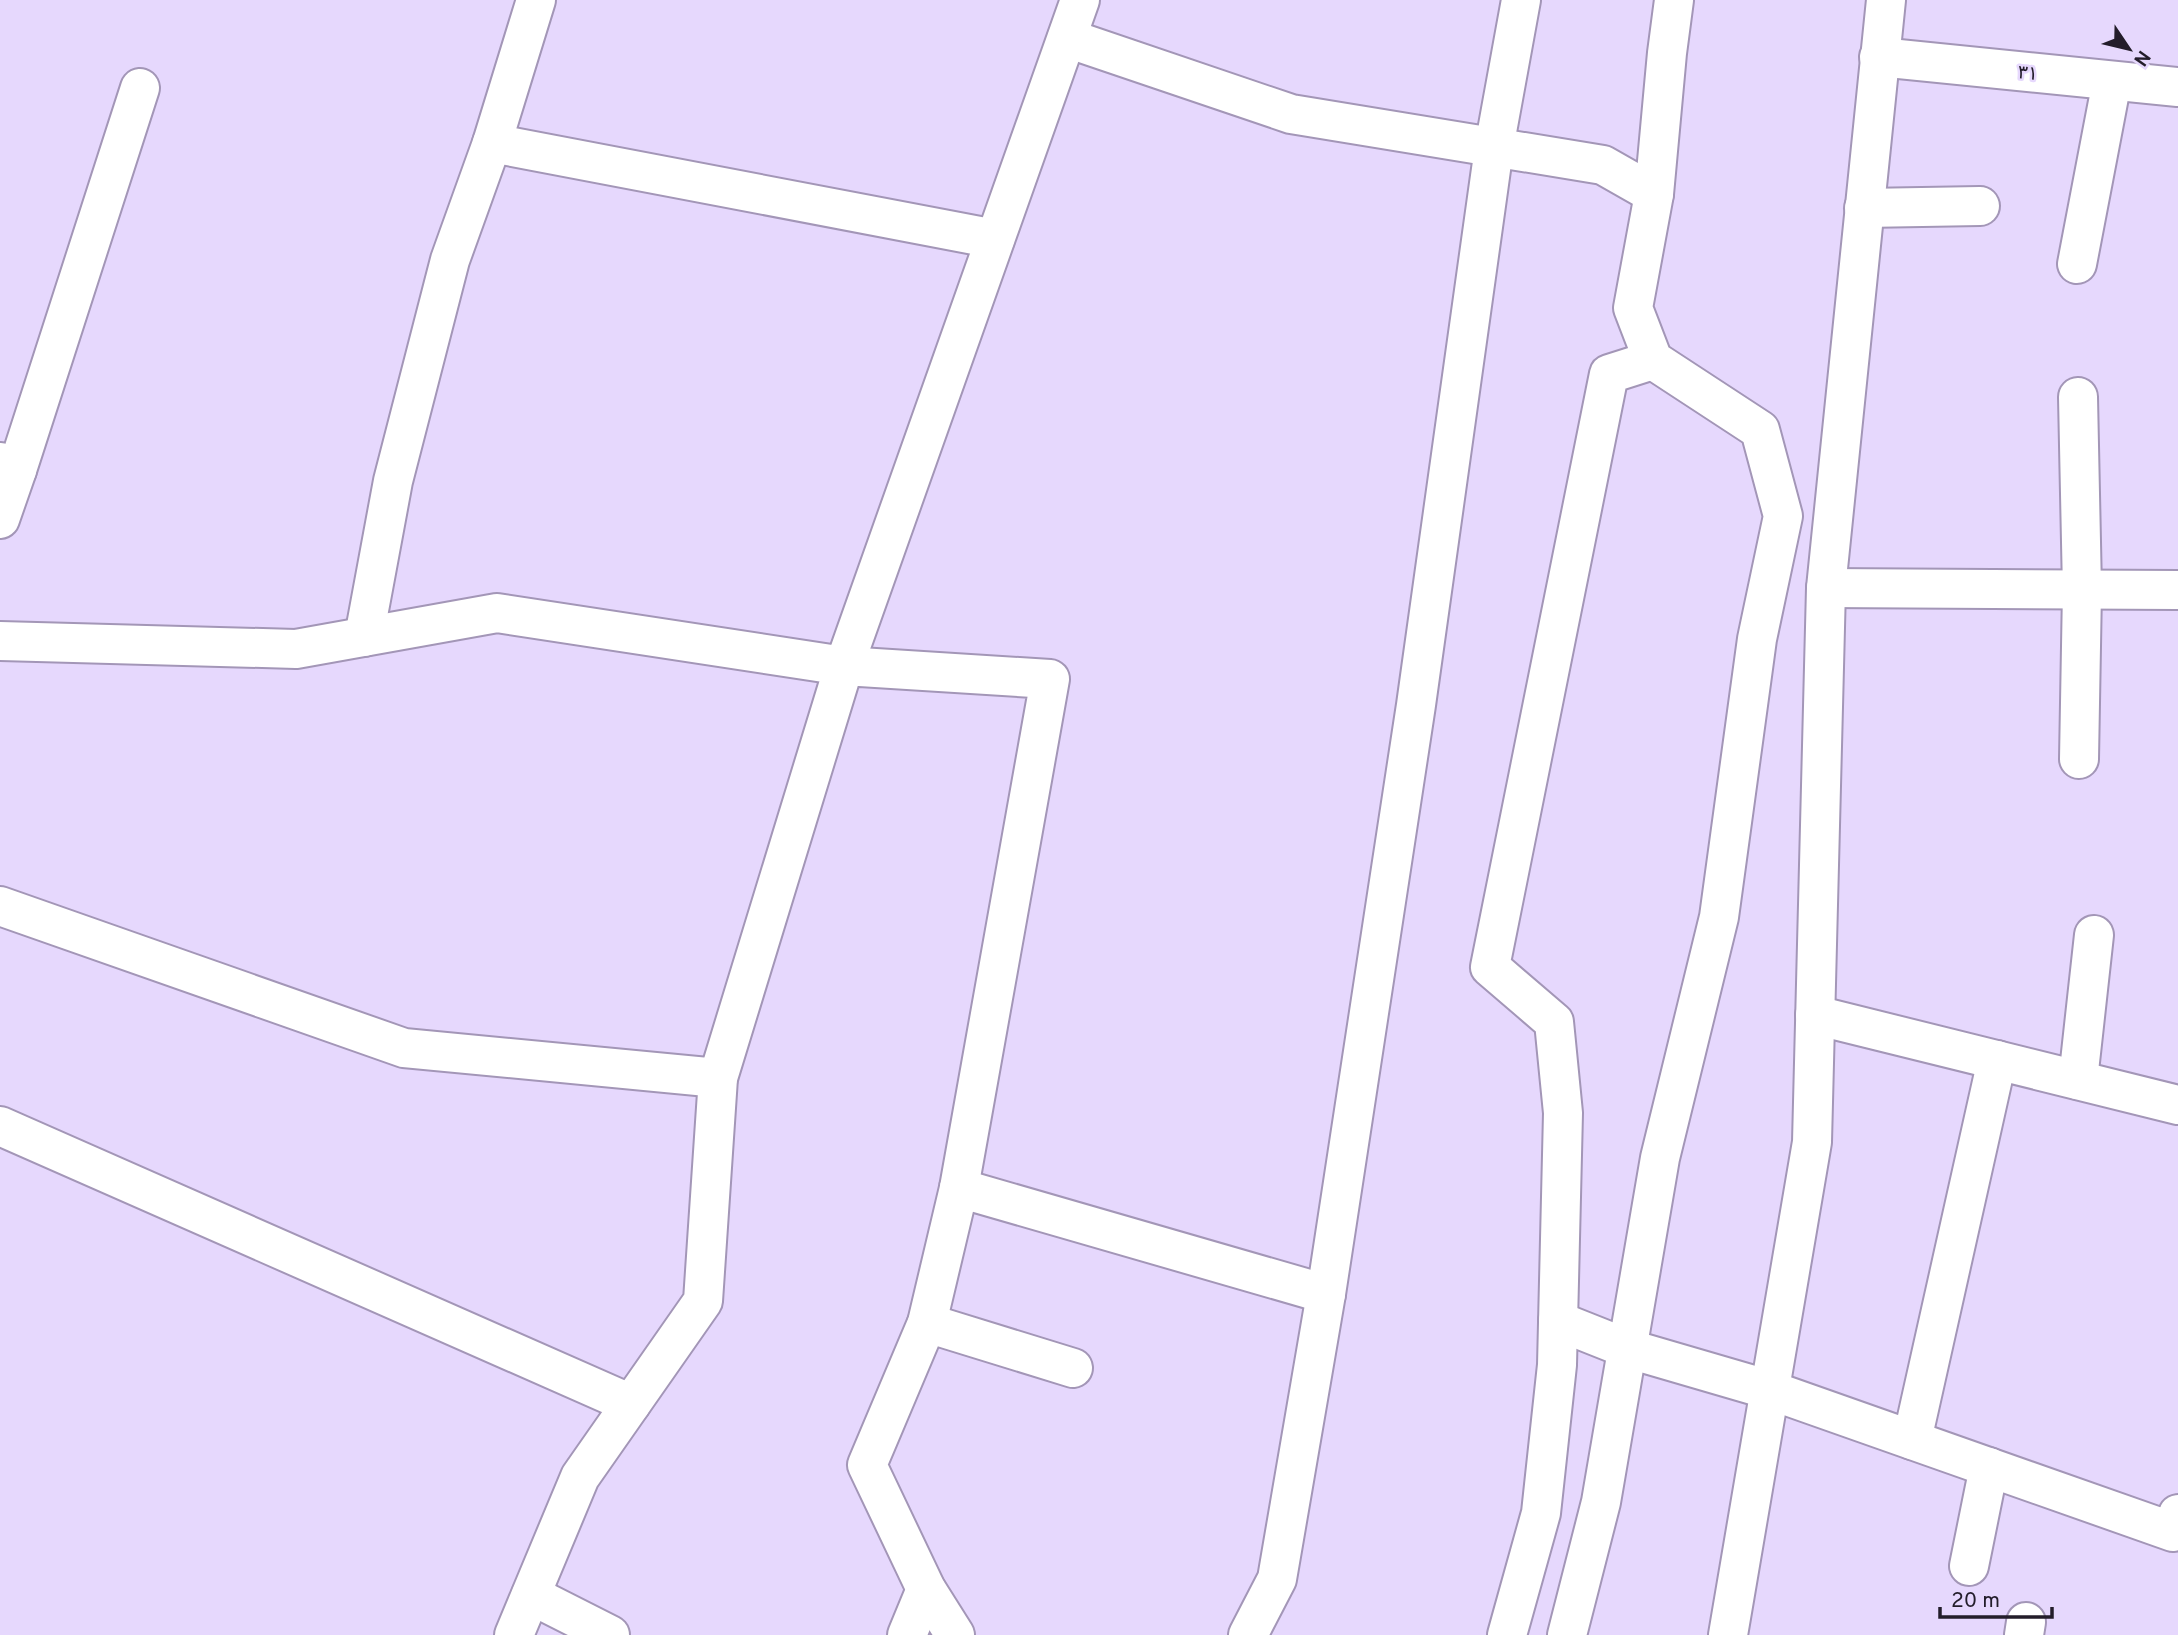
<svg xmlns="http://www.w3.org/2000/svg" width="2178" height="1635" viewBox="0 0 2178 1635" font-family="Overpass,sans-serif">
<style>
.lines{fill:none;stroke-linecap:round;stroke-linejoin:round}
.street-casing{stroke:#a396b7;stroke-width:42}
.street{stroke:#fff;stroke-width:38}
.labels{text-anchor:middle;stroke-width:5;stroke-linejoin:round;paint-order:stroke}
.street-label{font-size:19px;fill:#231d2a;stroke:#e6d8fd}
</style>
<rect width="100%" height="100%" fill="#e6d8fd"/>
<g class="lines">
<defs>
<g id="street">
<path d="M 1067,38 L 1291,114 L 1603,165 L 1654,194"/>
<path d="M 1879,57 L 2178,87"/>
<path d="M 492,143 L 995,239"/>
<path d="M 1864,208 L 1980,206"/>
<path d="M 2077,264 L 2112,81"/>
<path d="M 2078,397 L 2082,590 L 2079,759"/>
<path d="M 0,462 L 17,470 L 0,519"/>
<path d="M 17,470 L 140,88"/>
<path d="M 1826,588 L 2178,590"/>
<path d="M 364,637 L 393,481 L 450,260 L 492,143 L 536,0"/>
<path d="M 0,641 L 296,649 L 497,613 L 844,666 L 1080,0"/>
<path d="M 0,906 L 404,1048 L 718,1078"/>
<path d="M 1815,1015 L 2178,1105"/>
<path d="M 2078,1080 L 2094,935"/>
<path d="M 0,1126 L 631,1404"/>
<path d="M 959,1188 L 1326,1294"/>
<path d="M 1558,1321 L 1626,1348 L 1770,1390 L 2173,1532 L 2178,1514"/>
<path d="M 927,1323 L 1073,1368"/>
<path d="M 1912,1440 L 1997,1060"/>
<path d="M 1969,1566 L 1989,1467"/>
<path d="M 531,1595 L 610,1635"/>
<path d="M 514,1635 L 580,1477 L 703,1301 L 718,1078 L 844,666 L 1050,679 L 959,1188 L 927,1323 L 867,1465 L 926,1589 L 955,1635"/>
<path d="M 907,1635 L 926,1589"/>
<path d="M 1248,1635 L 1277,1579 L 1326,1294 L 1416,705 L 1494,148 L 1521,0"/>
<path d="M 1507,1635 L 1541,1513 L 1557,1365 L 1563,1113 L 1554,1022 L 1490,967 L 1609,374 L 1653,360"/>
<path d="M 1567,1635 L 1601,1502 L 1660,1158 L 1719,917 L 1757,639 L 1783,516 L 1760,430 L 1653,360 L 1633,308 L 1654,194 L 1667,53 L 1674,0"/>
<path d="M 1728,1635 L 1812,1142 L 1826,588 L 1886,0"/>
<path d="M 2024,1635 L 2026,1622"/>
</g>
</defs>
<use href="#street" class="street-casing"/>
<use href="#street" class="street"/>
</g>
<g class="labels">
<g class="street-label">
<text transform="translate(2028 72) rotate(6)" y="7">۳۱</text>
</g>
</g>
<g transform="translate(2129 49) rotate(125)" stroke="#e6d8fd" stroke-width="5" paint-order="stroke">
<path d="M0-5L12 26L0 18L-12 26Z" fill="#231d2a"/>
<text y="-10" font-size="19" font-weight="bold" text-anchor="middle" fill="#231d2a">N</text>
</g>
<path d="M1940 1607v10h112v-10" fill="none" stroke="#231d2a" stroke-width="3.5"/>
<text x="1951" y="1607" font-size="21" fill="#231d2a" stroke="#e6d8fd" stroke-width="5" paint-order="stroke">20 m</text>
</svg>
